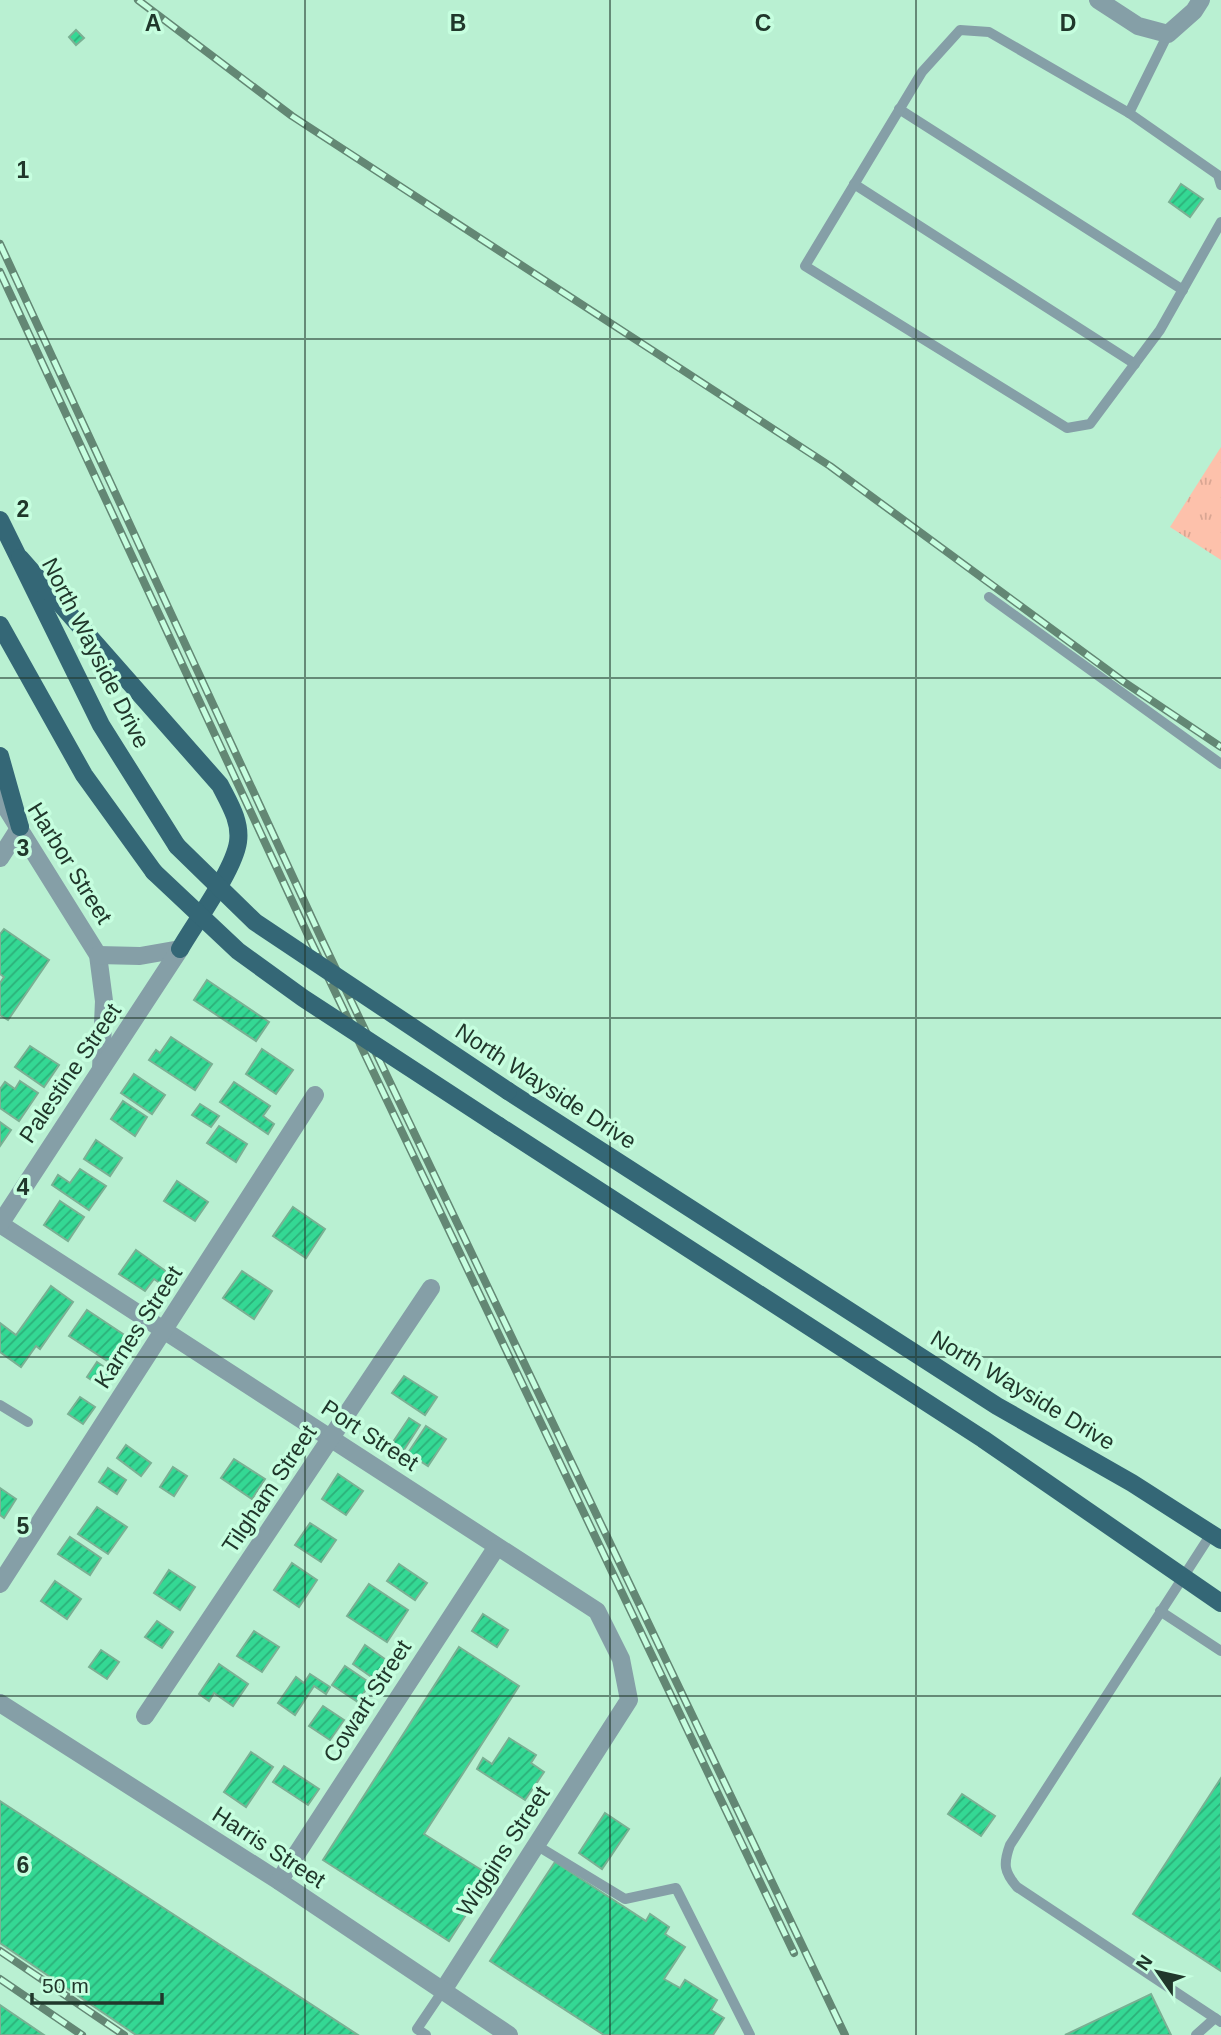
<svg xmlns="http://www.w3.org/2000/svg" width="1221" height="2035" viewBox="0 0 1221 2035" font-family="Arial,sans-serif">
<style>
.grass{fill:url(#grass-tufts)}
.building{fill:url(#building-hatch);stroke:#7ab093;stroke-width:2}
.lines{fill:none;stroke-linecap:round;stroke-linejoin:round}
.lane{stroke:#859fa7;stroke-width:10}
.street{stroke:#859fa7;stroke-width:18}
.primary{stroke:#346776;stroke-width:18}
.rail-casing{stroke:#638774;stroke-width:8}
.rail{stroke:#c6fedf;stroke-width:5;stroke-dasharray:16;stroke-linecap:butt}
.primary-bridge{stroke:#346776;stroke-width:18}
.grid{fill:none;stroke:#20372b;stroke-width:2;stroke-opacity:0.55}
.labels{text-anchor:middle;stroke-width:7;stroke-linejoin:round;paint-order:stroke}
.street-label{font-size:23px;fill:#20372b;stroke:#c6fedf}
.grid-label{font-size:23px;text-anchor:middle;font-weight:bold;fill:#20372b;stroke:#c6fedf;stroke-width:7;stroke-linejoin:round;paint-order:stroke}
</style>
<defs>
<pattern id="grass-tufts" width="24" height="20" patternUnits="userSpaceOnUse" patternTransform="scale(1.75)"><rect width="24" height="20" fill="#fdc1ab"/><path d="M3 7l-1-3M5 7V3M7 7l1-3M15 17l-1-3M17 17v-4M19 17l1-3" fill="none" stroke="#d9a693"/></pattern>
<pattern id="building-hatch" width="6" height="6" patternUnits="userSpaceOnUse" patternTransform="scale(1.75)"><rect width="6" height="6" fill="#34d894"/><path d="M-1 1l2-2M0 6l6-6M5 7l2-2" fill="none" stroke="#2cb079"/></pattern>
</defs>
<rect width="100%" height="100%" fill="#b9f0d2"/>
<path class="grass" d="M 1221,447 L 1221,560 L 1170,527 Z"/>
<g class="building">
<path d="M 76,30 L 84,38 L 76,45 L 69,37 Z"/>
<path d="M 1181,184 L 1203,199 L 1190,217 L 1169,202 Z"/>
<path d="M 4,929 L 49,960 L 8,1020 L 0,1015 L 0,983 L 4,977 L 0,974 L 0,934 Z"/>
<path d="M 207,980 L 269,1022 L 256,1041 L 194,1000 Z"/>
<path d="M 171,1037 L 212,1064 L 195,1090 L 149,1060 L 156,1050 L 160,1053 Z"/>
<path d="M 30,1046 L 59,1065 L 44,1087 L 15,1067 Z"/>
<path d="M 262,1049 L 293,1070 L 276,1094 L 246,1074 Z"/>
<path d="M 134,1074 L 165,1095 L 152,1114 L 121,1093 Z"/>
<path d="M 20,1081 L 38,1093 L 19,1121 L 0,1108 L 0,1089 L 5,1082 L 15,1089 Z"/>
<path d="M 234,1082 L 270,1106 L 263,1116 L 274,1124 L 268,1134 L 220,1102 Z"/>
<path d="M 123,1101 L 147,1117 L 135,1136 L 111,1119 Z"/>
<path d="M 200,1104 L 219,1116 L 211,1127 L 192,1115 Z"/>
<path d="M 0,1122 L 11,1130 L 0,1146 Z"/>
<path d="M 219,1126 L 247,1144 L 236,1162 L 207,1143 Z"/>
<path d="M 96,1140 L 122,1158 L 110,1176 L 84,1159 Z"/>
<path d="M 80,1169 L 106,1186 L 89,1210 L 52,1185 L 58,1175 L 70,1183 Z"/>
<path d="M 177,1181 L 208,1202 L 195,1221 L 164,1201 Z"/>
<path d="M 60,1201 L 84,1217 L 68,1241 L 44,1225 Z"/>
<path d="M 293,1207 L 325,1229 L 306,1258 L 273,1236 Z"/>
<path d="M 136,1250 L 174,1277 L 167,1288 L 154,1279 L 145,1291 L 119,1274 Z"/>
<path d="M 242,1271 L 272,1291 L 254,1319 L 223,1298 Z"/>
<path d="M 51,1286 L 73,1302 L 40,1349 L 36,1346 L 21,1367 L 0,1352 L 0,1323 L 16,1335 Z"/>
<path d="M 87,1310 L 126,1336 L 109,1362 L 69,1336 Z"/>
<path d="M 97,1362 L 113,1373 L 103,1388 L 87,1377 Z"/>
<path d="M 404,1376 L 437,1397 L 425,1415 L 392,1393 Z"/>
<path d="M 80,1397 L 95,1407 L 83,1424 L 68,1414 Z"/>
<path d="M 409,1418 L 420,1425 L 400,1456 L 389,1448 Z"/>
<path d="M 426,1426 L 446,1439 L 428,1466 L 408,1453 Z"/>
<path d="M 126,1445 L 151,1463 L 141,1476 L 117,1458 Z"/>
<path d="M 234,1459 L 265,1479 L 252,1499 L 221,1478 Z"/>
<path d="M 173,1467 L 187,1476 L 174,1496 L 160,1487 Z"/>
<path d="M 108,1468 L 126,1480 L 117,1494 L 99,1482 Z"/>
<path d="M 338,1474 L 363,1491 L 346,1515 L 322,1499 Z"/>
<path d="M 0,1488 L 16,1499 L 4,1518 L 0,1515 Z"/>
<path d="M 97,1507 L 127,1527 L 108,1554 L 78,1534 Z"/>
<path d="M 310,1523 L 336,1540 L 321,1562 L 295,1545 Z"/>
<path d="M 70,1537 L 101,1558 L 90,1575 L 58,1554 Z"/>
<path d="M 292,1563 L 317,1580 L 299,1607 L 274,1590 Z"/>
<path d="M 399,1564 L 427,1583 L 415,1600 L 387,1581 Z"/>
<path d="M 169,1570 L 195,1587 L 180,1610 L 154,1593 Z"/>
<path d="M 55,1581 L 81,1599 L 67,1619 L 41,1601 Z"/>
<path d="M 369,1584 L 408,1610 L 387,1642 L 347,1616 Z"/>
<path d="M 483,1614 L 508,1630 L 497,1647 L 472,1631 Z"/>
<path d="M 157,1621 L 173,1632 L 162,1648 L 145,1637 Z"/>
<path d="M 254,1631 L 279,1647 L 262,1672 L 237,1656 Z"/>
<path d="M 365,1645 L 389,1662 L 376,1680 L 353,1664 Z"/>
<path d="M 459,1647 L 519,1686 L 424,1834 L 491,1876 L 449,1941 L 323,1860 Z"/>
<path d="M 101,1650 L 119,1662 L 107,1679 L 89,1667 Z"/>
<path d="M 219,1664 L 248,1684 L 233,1706 L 214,1693 L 209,1701 L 199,1694 Z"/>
<path d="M 345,1666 L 370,1683 L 358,1702 L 332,1685 Z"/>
<path d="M 310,1674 L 330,1687 L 326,1694 L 314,1686 L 295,1715 L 278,1703 L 296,1677 L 304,1683 Z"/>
<path d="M 323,1706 L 344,1720 L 330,1740 L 309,1726 Z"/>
<path d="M 509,1738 L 536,1755 L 531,1763 L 544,1772 L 525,1800 L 477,1769 L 483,1758 L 492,1764 Z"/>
<path d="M 251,1752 L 273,1767 L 246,1807 L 224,1792 Z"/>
<path d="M 284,1766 L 319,1789 L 308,1805 L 273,1782 Z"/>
<path d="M 1221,1778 L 1221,1971 L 1133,1914 Z"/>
<path d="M 962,1794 L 995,1816 L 981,1836 L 948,1814 Z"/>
<path d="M 0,1801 L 358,2035 L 136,2035 L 0,1943 Z"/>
<path d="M 605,1813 L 629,1829 L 602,1869 L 579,1853 Z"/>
<path d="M 555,1862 L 646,1921 L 650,1914 L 669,1927 L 665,1934 L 685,1947 L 664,1979 L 680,1988 L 685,1980 L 717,2000 L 711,2010 L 724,2018 L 713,2035 L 604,2035 L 490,1961 Z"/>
<path d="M 1151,1994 L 1171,2035 L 1065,2035 Z"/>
<path d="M 0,2005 L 44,2035 L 0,2035 Z"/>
</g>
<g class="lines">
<g class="lane">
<path d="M 899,109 L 1183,290"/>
<path d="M 1129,113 L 1168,34"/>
<path d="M 854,184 L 1135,364"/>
<path d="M 1221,185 L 1218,175 L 1129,113 L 989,32 L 960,30 L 922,72 L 805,266 L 1067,428 L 1090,424 L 1160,330 L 1221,222"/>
<path d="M 989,597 L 1221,764"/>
<path d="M 0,1405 L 28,1422"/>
<path d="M 1211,1534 L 1010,1845 C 1003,1864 1004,1872 1017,1887 L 1221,2022"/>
<path d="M 1160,1611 L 1221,1651"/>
<path d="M 536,1845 L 625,1899 L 676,1888 L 750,2035"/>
<path d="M 426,2035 L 417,2029 L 442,1992"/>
<path d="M 1196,2035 L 1215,2018"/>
</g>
<g class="street">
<path d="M 1098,0 L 1138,26 L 1168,34 L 1194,11 L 1201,0"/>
<path d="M 0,798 L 98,955 L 104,1001 L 101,1069"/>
<path d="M 0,858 L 20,827"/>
<path d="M 98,955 L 140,956 L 180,949"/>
<path d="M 0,1224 L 597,1611 L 621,1659 L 629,1700 L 442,1992"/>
<path d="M 0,1224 L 180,949"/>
<path d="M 0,1584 L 315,1095"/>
<path d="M 0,1703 L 279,1881 L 509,2035"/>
<path d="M 145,1716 L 431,1288"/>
<path d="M 279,1881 L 496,1548"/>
</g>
<g class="primary">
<path d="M 0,520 L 101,725 L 177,846"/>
<path d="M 20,558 L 220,785 C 229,803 241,821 238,842 C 234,870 195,923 180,949"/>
<path d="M 0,625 L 84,775 L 154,872"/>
<path d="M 0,756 L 20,827"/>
<path d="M 508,1091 L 997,1406 L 1132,1483 L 1221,1540"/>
<path d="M 499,1126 L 983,1439 L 1221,1603"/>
</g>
<defs>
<g id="rail">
<path d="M 138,0 L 292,116 L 830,466 L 1124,682 L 1221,747"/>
<path d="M 0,244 L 323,942 L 845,2035"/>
<path d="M 0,272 L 307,933 L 794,1953"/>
<path d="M 0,1951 L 124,2035"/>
<path d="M 0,1979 L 82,2035"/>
</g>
</defs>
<use href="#rail" class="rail-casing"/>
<use href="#rail" class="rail"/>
<g class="primary-bridge">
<path d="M 177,846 L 255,922 L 508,1091"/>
<path d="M 154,872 L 238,951 L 303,998 L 499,1126"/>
</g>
</g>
<path class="grid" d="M 305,0 L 305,2035M 610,0 L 610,2035M 916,0 L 916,2035M 0,339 L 1221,339M 0,678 L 1221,678M 0,1018 L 1221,1018M 0,1357 L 1221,1357M 0,1696 L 1221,1696"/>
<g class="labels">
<g class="street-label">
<text transform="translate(96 653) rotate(63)" y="8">North Wayside Drive</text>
<text transform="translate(70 863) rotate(58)" y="8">Harbor Street</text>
<text transform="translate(70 1073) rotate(-56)" y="8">Palestine Street</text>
<text transform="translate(546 1086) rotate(33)" y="8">North Wayside Drive</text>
<text transform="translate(138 1327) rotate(-57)" y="8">Karnes Street</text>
<text transform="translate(1023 1390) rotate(31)" y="8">North Wayside Drive</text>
<text transform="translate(370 1435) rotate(33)" y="8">Port Street</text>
<text transform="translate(269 1489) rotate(-56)" y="8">Tilgham Street</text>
<text transform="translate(367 1701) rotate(-57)" y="8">Cowart Street</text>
<text transform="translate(269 1847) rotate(33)" y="8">Harris Street</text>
<text transform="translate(503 1851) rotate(-57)" y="8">Wiggins Street</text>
</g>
</g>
<g class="grid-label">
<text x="153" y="31">A</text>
<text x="458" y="31">B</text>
<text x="763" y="31">C</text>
<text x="1068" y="31">D</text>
<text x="23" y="178">1</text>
<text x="23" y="517">2</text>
<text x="23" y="856">3</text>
<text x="23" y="1195">4</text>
<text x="23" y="1534">5</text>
<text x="23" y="1873">6</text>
</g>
<g transform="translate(1158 1972) rotate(304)" stroke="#c6fedf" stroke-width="5" paint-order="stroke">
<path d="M0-5L12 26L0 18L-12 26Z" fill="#20372b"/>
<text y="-10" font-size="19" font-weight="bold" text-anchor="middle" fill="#20372b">N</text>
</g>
<path d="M32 1993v10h130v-10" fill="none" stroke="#20372b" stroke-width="3.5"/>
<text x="42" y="1993" font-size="21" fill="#20372b" stroke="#c6fedf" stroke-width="5" paint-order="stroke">50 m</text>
</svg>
